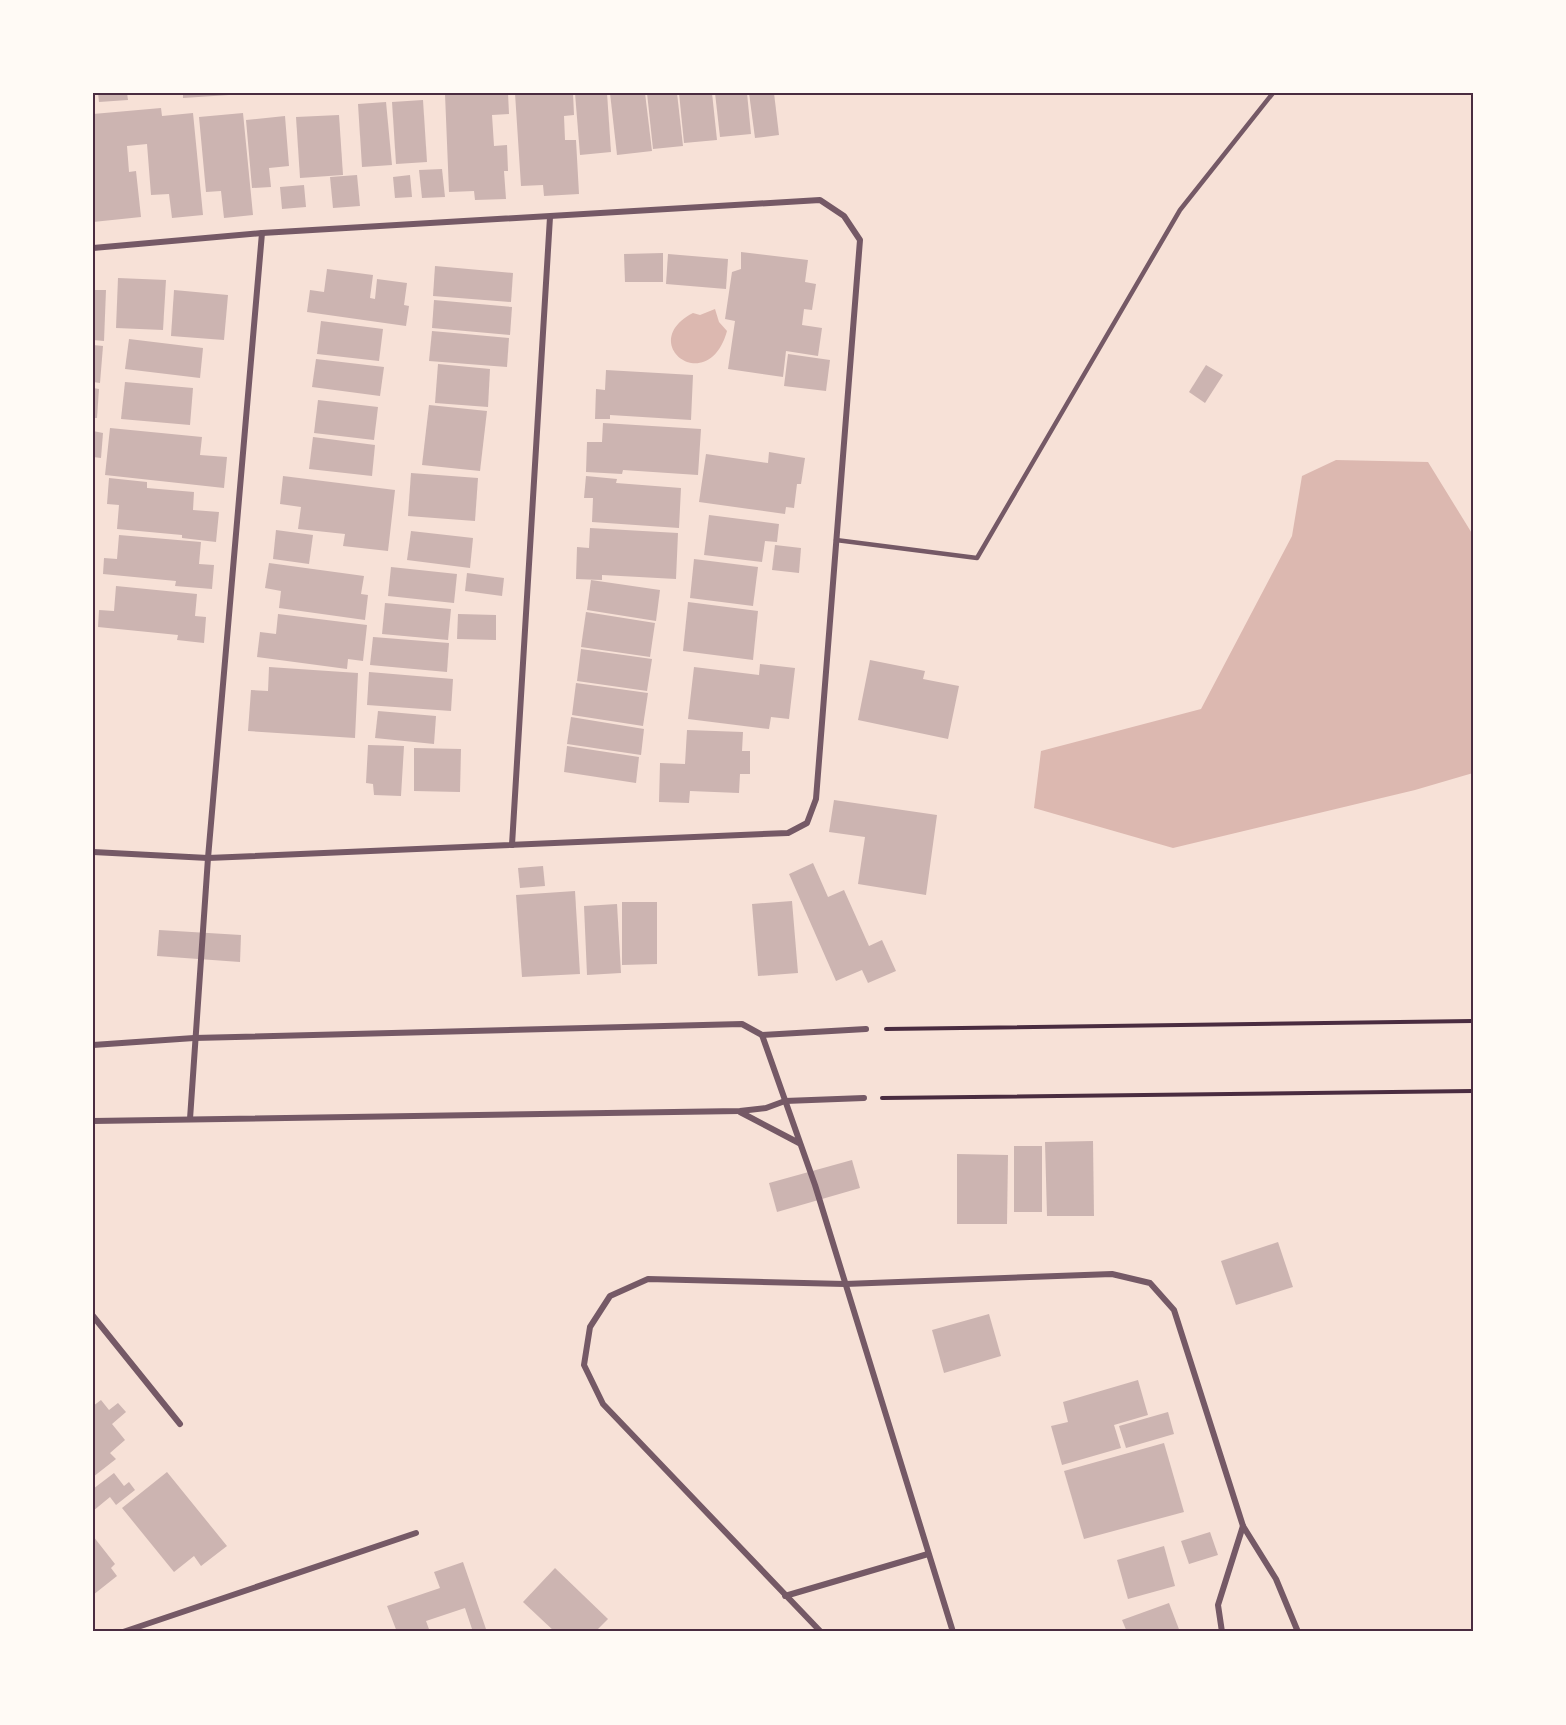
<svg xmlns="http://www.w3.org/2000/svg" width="1566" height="1725" viewBox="0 0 1566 1725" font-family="Raleway,sans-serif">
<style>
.water{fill:#dcb8b0}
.building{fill:#ccb4b1}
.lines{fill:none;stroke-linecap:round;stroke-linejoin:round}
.path{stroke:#4a2c40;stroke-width:4}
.service{stroke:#755966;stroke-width:4.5}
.minor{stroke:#755966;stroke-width:6}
.neatline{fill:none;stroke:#4a2c40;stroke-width:2}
</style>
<rect width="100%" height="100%" fill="#f7e1d7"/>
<g class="water">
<path d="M 715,309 L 719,322 L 727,331 C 708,399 635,343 693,313 L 700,315 Z"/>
<path d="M 1336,460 L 1428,462 L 1473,535 L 1473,773 L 1415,790 L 1173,848 L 1034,808 L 1041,751 L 1201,709 L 1292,536 L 1302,476 Z"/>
</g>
<g class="building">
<path d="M 98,93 L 127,93 L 128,100 L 99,102 Z"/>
<path d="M 183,93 L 229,93 L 229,95 L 183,98 Z"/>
<path d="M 508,93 L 509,114 L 492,115 L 494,146 L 507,145 L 508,171 L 504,171 L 506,199 L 475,200 L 474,191 L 449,192 L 445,94 Z"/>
<path d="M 515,93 L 573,93 L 574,115 L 564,116 L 565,140 L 576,140 L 579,194 L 544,196 L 543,185 L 521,186 Z"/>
<path d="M 575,93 L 607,93 L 611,152 L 580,155 Z"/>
<path d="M 610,93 L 645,93 L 652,151 L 617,155 Z"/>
<path d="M 647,93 L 677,93 L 683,146 L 653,149 Z"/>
<path d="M 679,93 L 712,93 L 717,140 L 684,143 Z"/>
<path d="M 715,93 L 747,93 L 751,134 L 720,137 Z"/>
<path d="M 749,93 L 774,93 L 779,135 L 755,138 Z"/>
<path d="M 423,100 L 427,162 L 396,164 L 392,102 Z"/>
<path d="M 386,102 L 392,165 L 362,167 L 358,104 Z"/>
<path d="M 161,108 L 162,116 L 193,113 L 203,215 L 172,218 L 169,194 L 151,195 L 147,144 L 127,146 L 129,172 L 136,171 L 141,217 L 93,222 L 93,114 Z"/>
<path d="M 243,113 L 253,215 L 224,218 L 221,191 L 206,192 L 199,117 Z"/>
<path d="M 339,115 L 343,175 L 300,178 L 296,117 Z"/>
<path d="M 285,116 L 289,166 L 269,168 L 271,187 L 252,188 L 246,120 Z"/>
<path d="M 442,169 L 445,197 L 422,198 L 419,170 Z"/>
<path d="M 357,175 L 360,206 L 333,208 L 330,177 Z"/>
<path d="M 410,175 L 412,197 L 395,198 L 393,177 Z"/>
<path d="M 304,185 L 306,207 L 282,209 L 280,187 Z"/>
<path d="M 741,252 L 808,260 L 805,282 L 816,284 L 812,310 L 804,309 L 802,325 L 822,328 L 818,356 L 786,351 L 783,377 L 728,369 L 735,321 L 725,319 L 732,272 L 741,269 Z"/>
<path d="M 663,253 L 663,282 L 625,282 L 624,254 Z"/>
<path d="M 668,254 L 728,259 L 726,289 L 666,284 Z"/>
<path d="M 435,266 L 513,273 L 511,302 L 433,296 Z"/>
<path d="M 327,269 L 373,275 L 370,298 L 375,299 L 377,279 L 407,283 L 404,305 L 409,306 L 406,326 L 307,312 L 310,290 L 324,292 Z"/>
<path d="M 118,278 L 166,280 L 163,330 L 116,328 Z"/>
<path d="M 93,290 L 106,290 L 104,341 L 93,340 Z"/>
<path d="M 174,290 L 228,295 L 224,340 L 171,336 Z"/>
<path d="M 434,300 L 512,307 L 510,335 L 432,328 Z"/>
<path d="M 321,321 L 383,329 L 379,361 L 317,354 Z"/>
<path d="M 432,331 L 509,338 L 507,367 L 429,361 Z"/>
<path d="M 129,339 L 203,348 L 200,378 L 125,369 Z"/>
<path d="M 93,345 L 103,346 L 100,383 L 93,382 Z"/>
<path d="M 788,354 L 830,360 L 826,391 L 784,386 Z"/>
<path d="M 316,359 L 384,367 L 380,396 L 312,387 Z"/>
<path d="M 438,364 L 490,369 L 488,407 L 435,403 Z"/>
<path d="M 1206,365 L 1223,375 L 1205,403 L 1189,392 Z"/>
<path d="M 606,370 L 693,375 L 691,420 L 610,415 L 610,419 L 595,419 L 596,389 L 605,390 Z"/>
<path d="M 125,382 L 193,388 L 190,425 L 121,419 Z"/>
<path d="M 93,388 L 99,389 L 97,418 L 93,418 Z"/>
<path d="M 318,400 L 378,407 L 374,440 L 314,433 Z"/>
<path d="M 429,405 L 487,411 L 480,471 L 422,465 Z"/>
<path d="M 603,423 L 701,429 L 698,475 L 623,470 L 622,474 L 586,472 L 587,442 L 602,442 Z"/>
<path d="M 110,428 L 202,437 L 200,455 L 227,457 L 224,488 L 105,475 Z"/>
<path d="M 93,431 L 103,433 L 101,458 L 93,457 Z"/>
<path d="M 313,437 L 375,445 L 372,476 L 309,469 Z"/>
<path d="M 769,452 L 805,458 L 801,484 L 797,484 L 794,508 L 786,507 L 785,514 L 699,502 L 706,454 L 768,463 Z"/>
<path d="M 411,473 L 478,478 L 475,521 L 408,516 Z"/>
<path d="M 283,476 L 395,490 L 388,551 L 343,546 L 345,534 L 298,529 L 301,507 L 280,504 Z"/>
<path d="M 586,476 L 617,479 L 616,483 L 681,488 L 679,528 L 592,522 L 593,498 L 584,498 Z"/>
<path d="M 109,478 L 147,482 L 147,488 L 194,492 L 193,510 L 219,512 L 216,542 L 182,538 L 182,535 L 117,529 L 119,505 L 107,504 Z"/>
<path d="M 709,515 L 779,524 L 777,542 L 765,541 L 762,562 L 704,555 Z"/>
<path d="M 590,528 L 678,533 L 676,579 L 602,575 L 602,580 L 576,579 L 577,547 L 589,548 Z"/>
<path d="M 276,530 L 313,535 L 309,564 L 273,559 Z"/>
<path d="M 411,531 L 473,538 L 470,568 L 407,560 Z"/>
<path d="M 119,535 L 201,542 L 199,564 L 214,565 L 212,589 L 175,586 L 176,581 L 103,574 L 104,558 L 117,559 Z"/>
<path d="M 775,545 L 801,548 L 799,573 L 772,570 Z"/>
<path d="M 694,559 L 758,567 L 753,606 L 690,598 Z"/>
<path d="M 269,563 L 364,576 L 361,594 L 368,595 L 365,620 L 279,608 L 281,591 L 265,588 Z"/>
<path d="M 391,567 L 457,574 L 454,603 L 388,596 Z"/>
<path d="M 467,573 L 504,578 L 502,596 L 465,591 Z"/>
<path d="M 591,580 L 660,590 L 656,621 L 587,610 Z"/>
<path d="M 116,586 L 197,594 L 195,616 L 206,617 L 204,643 L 177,640 L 178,635 L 98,627 L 99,610 L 114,611 Z"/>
<path d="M 688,602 L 758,611 L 753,660 L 683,651 Z"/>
<path d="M 385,603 L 451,609 L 448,640 L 382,634 Z"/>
<path d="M 586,612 L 655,623 L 650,657 L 581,647 Z"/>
<path d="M 278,614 L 367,625 L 363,661 L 348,659 L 347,669 L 257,657 L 260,632 L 276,634 Z"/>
<path d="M 458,614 L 496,615 L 496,640 L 457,639 Z"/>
<path d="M 373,637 L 449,643 L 447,672 L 370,665 Z"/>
<path d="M 581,649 L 652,659 L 647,691 L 577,681 Z"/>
<path d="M 870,660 L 925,671 L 923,679 L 959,686 L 948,739 L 858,720 Z"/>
<path d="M 760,664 L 795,668 L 789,719 L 771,717 L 769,729 L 688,719 L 694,667 L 759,675 Z"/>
<path d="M 269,667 L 358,673 L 355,738 L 248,731 L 251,690 L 268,691 Z"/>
<path d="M 369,672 L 453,679 L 451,711 L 367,705 Z"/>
<path d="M 576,683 L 648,693 L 643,726 L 572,715 Z"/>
<path d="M 378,711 L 436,716 L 434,744 L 375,738 Z"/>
<path d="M 571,717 L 644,729 L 641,755 L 567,744 Z"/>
<path d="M 687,730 L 743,732 L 742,751 L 750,751 L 750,774 L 740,774 L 739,793 L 690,791 L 689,803 L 659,802 L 660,763 L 685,764 Z"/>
<path d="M 368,745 L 404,746 L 401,796 L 374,795 L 373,784 L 366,783 Z"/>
<path d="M 567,746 L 639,757 L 636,783 L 564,772 Z"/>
<path d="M 414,748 L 461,749 L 460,792 L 414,791 Z"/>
<path d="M 834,800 L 937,815 L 926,895 L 858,884 L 865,837 L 829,832 Z"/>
<path d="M 813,863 L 828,897 L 844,890 L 869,946 L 882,940 L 896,971 L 868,983 L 862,970 L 836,981 L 789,874 Z"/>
<path d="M 543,866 L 545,886 L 520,888 L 518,868 Z"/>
<path d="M 575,891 L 580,974 L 522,977 L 516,895 Z"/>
<path d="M 792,901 L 798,973 L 758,976 L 752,904 Z"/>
<path d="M 622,902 L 657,902 L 657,964 L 622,965 Z"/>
<path d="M 617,904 L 621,973 L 587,975 L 584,906 Z"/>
<path d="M 159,930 L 241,935 L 240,962 L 157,956 Z"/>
<path d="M 1093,1141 L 1094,1216 L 1047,1216 L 1045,1142 Z"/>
<rect x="1014" y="1146" width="28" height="66"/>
<path d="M 957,1154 L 1008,1155 L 1007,1224 L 957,1224 Z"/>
<path d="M 852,1160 L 860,1188 L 777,1212 L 769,1183 Z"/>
<path d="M 1278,1242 L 1293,1287 L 1236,1305 L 1221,1261 Z"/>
<path d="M 989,1314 L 1001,1356 L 944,1373 L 932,1330 Z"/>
<path d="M 1138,1380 L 1148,1415 L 1114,1425 L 1121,1448 L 1062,1465 L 1051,1426 L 1068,1422 L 1063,1402 Z"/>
<path d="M 101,1400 L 109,1410 L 118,1403 L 126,1412 L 112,1424 L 125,1440 L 110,1453 L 116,1459 L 93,1477 L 93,1406 Z"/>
<path d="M 1168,1412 L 1174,1434 L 1126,1448 L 1119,1426 Z"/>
<path d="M 1164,1443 L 1184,1512 L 1084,1539 L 1064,1471 Z"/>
<path d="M 167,1472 L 227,1546 L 201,1566 L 194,1556 L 174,1572 L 122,1508 Z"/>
<path d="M 114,1473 L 124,1486 L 129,1482 L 135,1490 L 116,1505 L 110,1497 L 93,1511 L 93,1489 Z"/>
<path d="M 1210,1532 L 1218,1555 L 1189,1564 L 1181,1541 Z"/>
<path d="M 93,1536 L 115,1564 L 111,1568 L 117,1576 L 93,1595 Z"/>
<path d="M 1164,1546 L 1175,1586 L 1128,1599 L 1117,1560 Z"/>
<path d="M 463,1562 L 487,1632 L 473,1632 L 465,1608 L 426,1621 L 430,1632 L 397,1632 L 387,1606 L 440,1588 L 434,1572 Z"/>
<path d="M 555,1568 L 608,1619 L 595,1632 L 555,1632 L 523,1602 Z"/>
<path d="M 1169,1603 L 1180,1632 L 1127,1632 L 1122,1620 Z"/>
</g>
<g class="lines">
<g class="path">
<path d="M 886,1029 L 1473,1021"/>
<path d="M 882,1098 L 1473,1091"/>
</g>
<path class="service" d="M 836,540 L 977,558 L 1180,210 L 1273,93"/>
<g class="minor">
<path d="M 93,248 L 262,233 L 820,200 L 844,216 L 860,240 L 816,799 L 807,823 L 788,833 L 208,858 L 93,852"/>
<path d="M 512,845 L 550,217"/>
<path d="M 762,1035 L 815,1185 L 953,1632"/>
<path d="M 93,1045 L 194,1038 L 742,1024 L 762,1035 L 866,1029"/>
<path d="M 740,1112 L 799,1143"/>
<path d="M 190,1119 L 208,858 L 262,233"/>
<path d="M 93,1121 L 740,1111 L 766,1108 L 785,1101 L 864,1098"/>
<path d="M 93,1316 L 180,1424"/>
<path d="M 785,1596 L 928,1554"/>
<path d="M 123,1632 L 416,1533"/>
<path d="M 821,1632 L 603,1404 L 584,1365 L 590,1327 L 610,1296 L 648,1279 L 845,1284 L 1112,1274 L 1150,1283 L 1174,1310 L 1243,1526 L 1276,1579 L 1298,1632"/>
<path d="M 1222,1632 L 1218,1605 L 1243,1526"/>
</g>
</g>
<rect width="1566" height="1725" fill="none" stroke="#fffaf5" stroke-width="189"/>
<rect x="94" y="94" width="1378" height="1536" class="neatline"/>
</svg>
